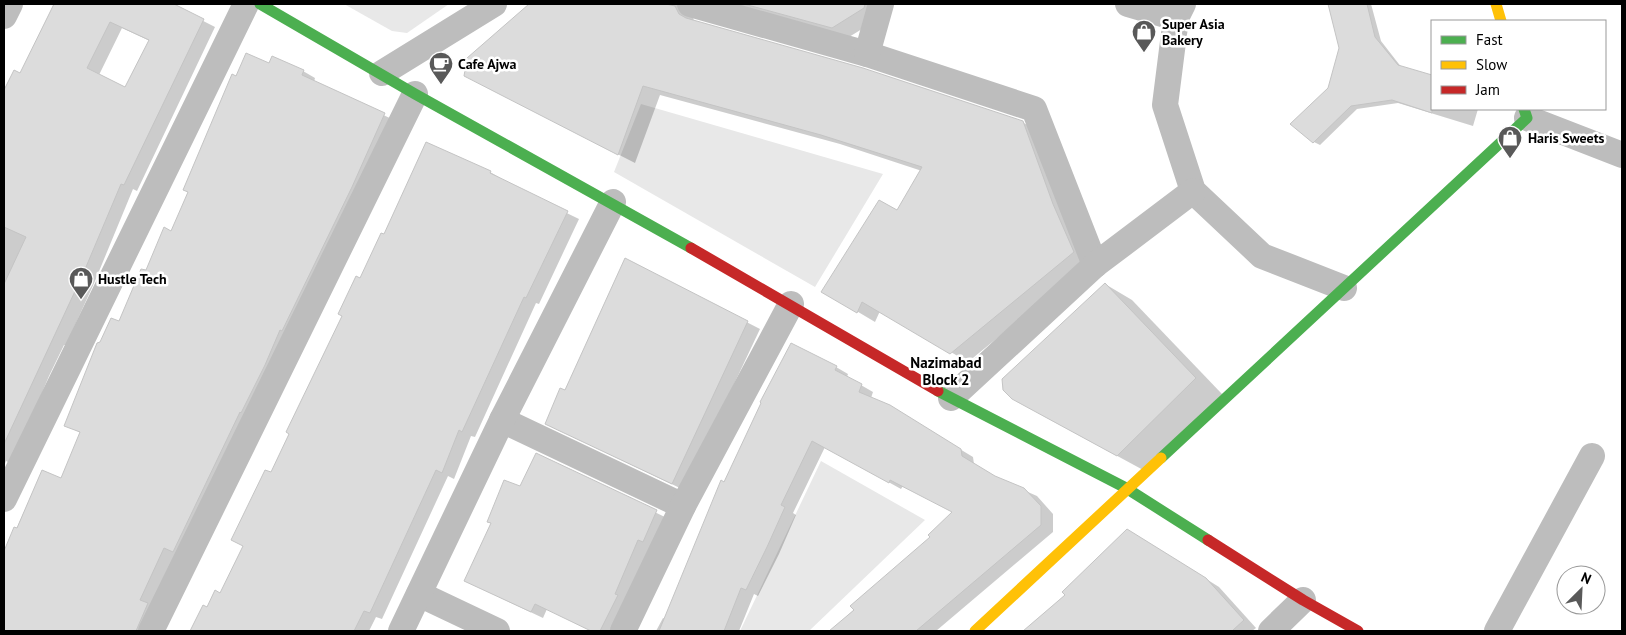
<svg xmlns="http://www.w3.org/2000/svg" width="1626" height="635" viewBox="0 0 1626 635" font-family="'PT Sans',sans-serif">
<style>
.green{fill:#e8e8e8}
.shadow{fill:#0003;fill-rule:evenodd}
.building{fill:#dcdcdc;stroke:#c4c4c4;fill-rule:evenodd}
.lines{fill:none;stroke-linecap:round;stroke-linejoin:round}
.street{stroke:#bdbdbd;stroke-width:26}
.fast{stroke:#4caf50;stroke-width:11}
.slow{stroke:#ffc107;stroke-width:11}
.jam{stroke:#c62828;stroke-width:11}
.labels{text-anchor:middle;stroke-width:5;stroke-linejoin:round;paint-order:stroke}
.poi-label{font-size:14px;font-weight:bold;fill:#000;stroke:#fff;text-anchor:start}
.neighbourhood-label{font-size:15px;font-weight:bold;fill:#000;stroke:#fff}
</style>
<rect width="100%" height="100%" fill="#fff"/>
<g class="green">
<path d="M 344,4 L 449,4 L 407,33 L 392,31 Z"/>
<path d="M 641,104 L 883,174 L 815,287 L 614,172 Z"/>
<path d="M 821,461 L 925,520 L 809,631 L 740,631 Z"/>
</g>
<g class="shadow">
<path d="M 56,4 L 170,4 L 215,27 L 137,191 L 133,189 L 95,281 L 66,345 L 64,345 L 49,376 L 12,464 L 6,461 L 4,466 L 4,93 L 15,71 L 21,75 ZM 122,28 L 150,41 L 125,88 L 99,75 Z"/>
<path d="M 531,4 L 696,4 L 692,10 L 694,22 L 1022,122 L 1040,132 L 1090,262 L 968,362 L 880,311 L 875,322 L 823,291 L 898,211 L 922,171 L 840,144 L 660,95 L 635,163 L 482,85 L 468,59 Z"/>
<path d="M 730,4 L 880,4 L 875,21 L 849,37 Z"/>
<path d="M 1329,4 L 1371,4 L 1381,41 L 1402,68 L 1432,77 L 1432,109 L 1478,109 L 1473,126 L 1398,103 L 1357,109 L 1320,145 L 1314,142 L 1340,48 Z"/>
<path d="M 270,65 L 303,71 L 315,78 L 314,82 L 396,121 L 151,631 L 4,631 L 4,557 L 42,471 L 62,480 L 81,433 L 66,425 L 101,343 L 119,323 L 146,272 L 172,232 L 237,78 Z"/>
<path d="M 490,172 L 502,179 L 501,181 L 579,219 L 539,304 L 536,303 L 475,437 L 471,436 L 454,479 L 448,476 L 382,619 L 376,617 L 369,631 L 192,631 L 203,607 L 207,609 L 221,595 L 244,546 L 271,474 L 361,280 L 384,236 Z"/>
<path d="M 626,260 L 760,329 L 684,490 L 559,430 L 565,391 Z"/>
<path d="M 1105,284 L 1132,300 L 1222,394 L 1145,471 L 1040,414 Z"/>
<path d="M 836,367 L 848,374 L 847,377 L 873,392 L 871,398 L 902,414 L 973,457 L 974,464 L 996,478 L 1037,496 L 1053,514 L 1053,532 L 936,631 L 831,631 L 932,537 L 954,512 L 903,486 L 901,489 L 825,447 L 793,513 L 796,515 L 779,554 L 758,596 L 754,594 L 739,631 L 656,631 L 663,618 L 666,619 L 724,483 Z"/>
<path d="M 537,455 L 669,519 L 615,631 L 592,631 L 547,609 L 543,618 L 465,581 L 520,488 Z"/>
<path d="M 1139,537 L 1219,587 L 1256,628 L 1252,631 L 1029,631 L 1027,629 Z"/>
</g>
<g class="building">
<path d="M 54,4 L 174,4 L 204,19 L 124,185 L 121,184 L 83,274 L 4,444 L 4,284 L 26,237 L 4,227 L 4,90 L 14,70 L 20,73 ZM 110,22 L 149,40 L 125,87 L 87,68 Z"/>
<path d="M 529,4 L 666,4 L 675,6 L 679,14 L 686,18 L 863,68 L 1023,121 L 1053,204 L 1074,252 L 950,354 L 862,302 L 857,313 L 821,292 L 879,200 L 897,210 L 922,167 L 821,135 L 643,86 L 618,155 L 464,76 L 467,58 Z"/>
<path d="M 744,4 L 865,4 L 864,8 L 832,28 Z"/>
<path d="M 1328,4 L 1367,4 L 1375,37 L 1398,65 L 1432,75 L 1432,113 L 1392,100 L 1351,106 L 1313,143 L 1290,124 L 1328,88 L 1339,48 Z"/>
<path d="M 246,53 L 269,63 L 272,56 L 304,70 L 302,75 L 385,113 L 352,187 L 282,331 L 280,330 L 265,365 L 241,413 L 240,412 L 173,552 L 164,548 L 140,600 L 148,603 L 136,631 L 4,631 L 4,551 L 14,527 L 17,528 L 42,470 L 61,478 L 80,432 L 64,426 L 97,343 L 100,342 L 111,318 L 119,321 L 141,269 L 146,270 L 164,227 L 171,231 L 188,192 L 183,190 L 232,74 L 236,76 Z"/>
<path d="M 426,142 L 491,171 L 490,173 L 568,211 L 526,298 L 524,297 L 462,432 L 459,430 L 442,473 L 436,470 L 370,613 L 364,611 L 354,631 L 190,631 L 203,605 L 207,607 L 215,590 L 220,593 L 243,546 L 231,540 L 265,470 L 271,472 L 289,434 L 286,432 L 342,316 L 338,314 L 356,276 L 360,278 L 381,233 L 384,234 Z"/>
<path d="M 625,258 L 748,321 L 672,484 L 545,424 L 560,388 L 565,390 Z"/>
<path d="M 1105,283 L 1196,378 L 1117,456 L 1012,399 L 1003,390 L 1002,379 Z"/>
<path d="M 791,343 L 837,366 L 835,370 L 862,384 L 859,392 L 890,405 L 961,449 L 962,456 L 995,476 L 1024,488 L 1041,506 L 1041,525 L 916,631 L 829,631 L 854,610 L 850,606 L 930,537 L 928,535 L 952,512 L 890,480 L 889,483 L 812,441 L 781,505 L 785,507 L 767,547 L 746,590 L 741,588 L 724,631 L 659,631 L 721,480 L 724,482 L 761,403 L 760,402 Z"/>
<path d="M 536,453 L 657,510 L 643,542 L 638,540 L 615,594 L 618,595 L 600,631 L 591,631 L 535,604 L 531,612 L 464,581 L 491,523 L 487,522 L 504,480 L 520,486 Z"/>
<path d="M 1127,529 L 1206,578 L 1244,620 L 1232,631 L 1023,631 L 1065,595 L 1062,592 Z"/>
</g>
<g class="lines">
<g class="street">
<path d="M 690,4 L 867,54 L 1034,109 L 1095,265"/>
<path d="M 1128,4 L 1176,18"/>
<path d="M 1183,4 L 1176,18 L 1165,105 L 1193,191 L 1262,256 L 1344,288"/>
<path d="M 4,16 L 10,4"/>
<path d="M 867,54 L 881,4"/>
<path d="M 382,73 L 494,4"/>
<path d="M 1527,118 L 1622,155"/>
<path d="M 951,398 L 1095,265 L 1193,191"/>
<path d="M 502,420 L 683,506"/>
<path d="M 4,499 L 246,4"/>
<path d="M 419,594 L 497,631"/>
<path d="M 151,631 L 415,94"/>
<path d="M 401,631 L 502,420 L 613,202"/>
<path d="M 623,631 L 683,506 L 791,304"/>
<path d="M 1271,631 L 1303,600"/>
<path d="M 1497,631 L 1592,456"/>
</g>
<g class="fast">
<path d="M 260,4 L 415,94 L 691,248"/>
<path d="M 938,391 L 1126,488 L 1208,540"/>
<path d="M 1161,458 L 1527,118 L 1524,109"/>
</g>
<g class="slow">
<path d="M 1496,4 L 1501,21"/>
<path d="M 975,631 L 1161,458"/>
</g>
<g class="jam">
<path d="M 691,248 L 938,391"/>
<path d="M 1208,540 L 1303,600 L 1358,631"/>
</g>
</g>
<defs>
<symbol id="shop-pin" viewBox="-11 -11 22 30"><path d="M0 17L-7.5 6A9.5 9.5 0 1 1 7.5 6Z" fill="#595959" stroke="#fff"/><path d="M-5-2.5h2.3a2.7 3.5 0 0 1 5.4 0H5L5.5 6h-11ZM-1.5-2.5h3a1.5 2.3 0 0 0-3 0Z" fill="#fff"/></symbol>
<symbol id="cafe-pin" viewBox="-11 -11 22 30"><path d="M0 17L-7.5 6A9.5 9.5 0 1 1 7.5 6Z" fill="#595959" stroke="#fff"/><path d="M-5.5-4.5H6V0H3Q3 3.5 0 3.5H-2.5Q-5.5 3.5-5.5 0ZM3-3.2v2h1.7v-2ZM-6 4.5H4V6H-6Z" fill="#fff"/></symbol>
</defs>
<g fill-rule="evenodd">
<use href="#shop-pin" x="1130" y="18" width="28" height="38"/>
<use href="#cafe-pin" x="427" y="50" width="28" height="38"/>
<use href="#shop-pin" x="1496" y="124" width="28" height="38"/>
<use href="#shop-pin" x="67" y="265" width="28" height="38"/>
</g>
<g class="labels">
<g class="poi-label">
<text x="1162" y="29">Super Asia<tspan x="1162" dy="16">Bakery</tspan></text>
<text x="458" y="69">Cafe Ajwa</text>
<text x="1528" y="143">Haris Sweets</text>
<text x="98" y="284">Hustle Tech</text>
</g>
<g class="neighbourhood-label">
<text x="946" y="368">Nazimabad<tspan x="946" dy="17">Block 2</tspan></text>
</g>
</g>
<rect width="1626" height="635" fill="none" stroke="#000000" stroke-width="10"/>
<rect x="1431" y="20" width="175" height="90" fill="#ffffff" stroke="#999999"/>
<rect x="1441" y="36" width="25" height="8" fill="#4caf50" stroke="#999999"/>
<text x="1476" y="45" font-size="15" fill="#000000">Fast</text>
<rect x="1441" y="61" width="25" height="8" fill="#ffc107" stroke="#999999"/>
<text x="1476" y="70" font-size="15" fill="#000000">Slow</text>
<rect x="1441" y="86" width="25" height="8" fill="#c62828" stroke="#999999"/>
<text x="1476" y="95" font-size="15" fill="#000000">Jam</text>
<g transform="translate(1581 590) rotate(24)"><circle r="24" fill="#ffffff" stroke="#999999"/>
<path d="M0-4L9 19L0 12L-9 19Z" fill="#595959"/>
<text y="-8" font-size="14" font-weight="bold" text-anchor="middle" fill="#000000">N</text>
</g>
</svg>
